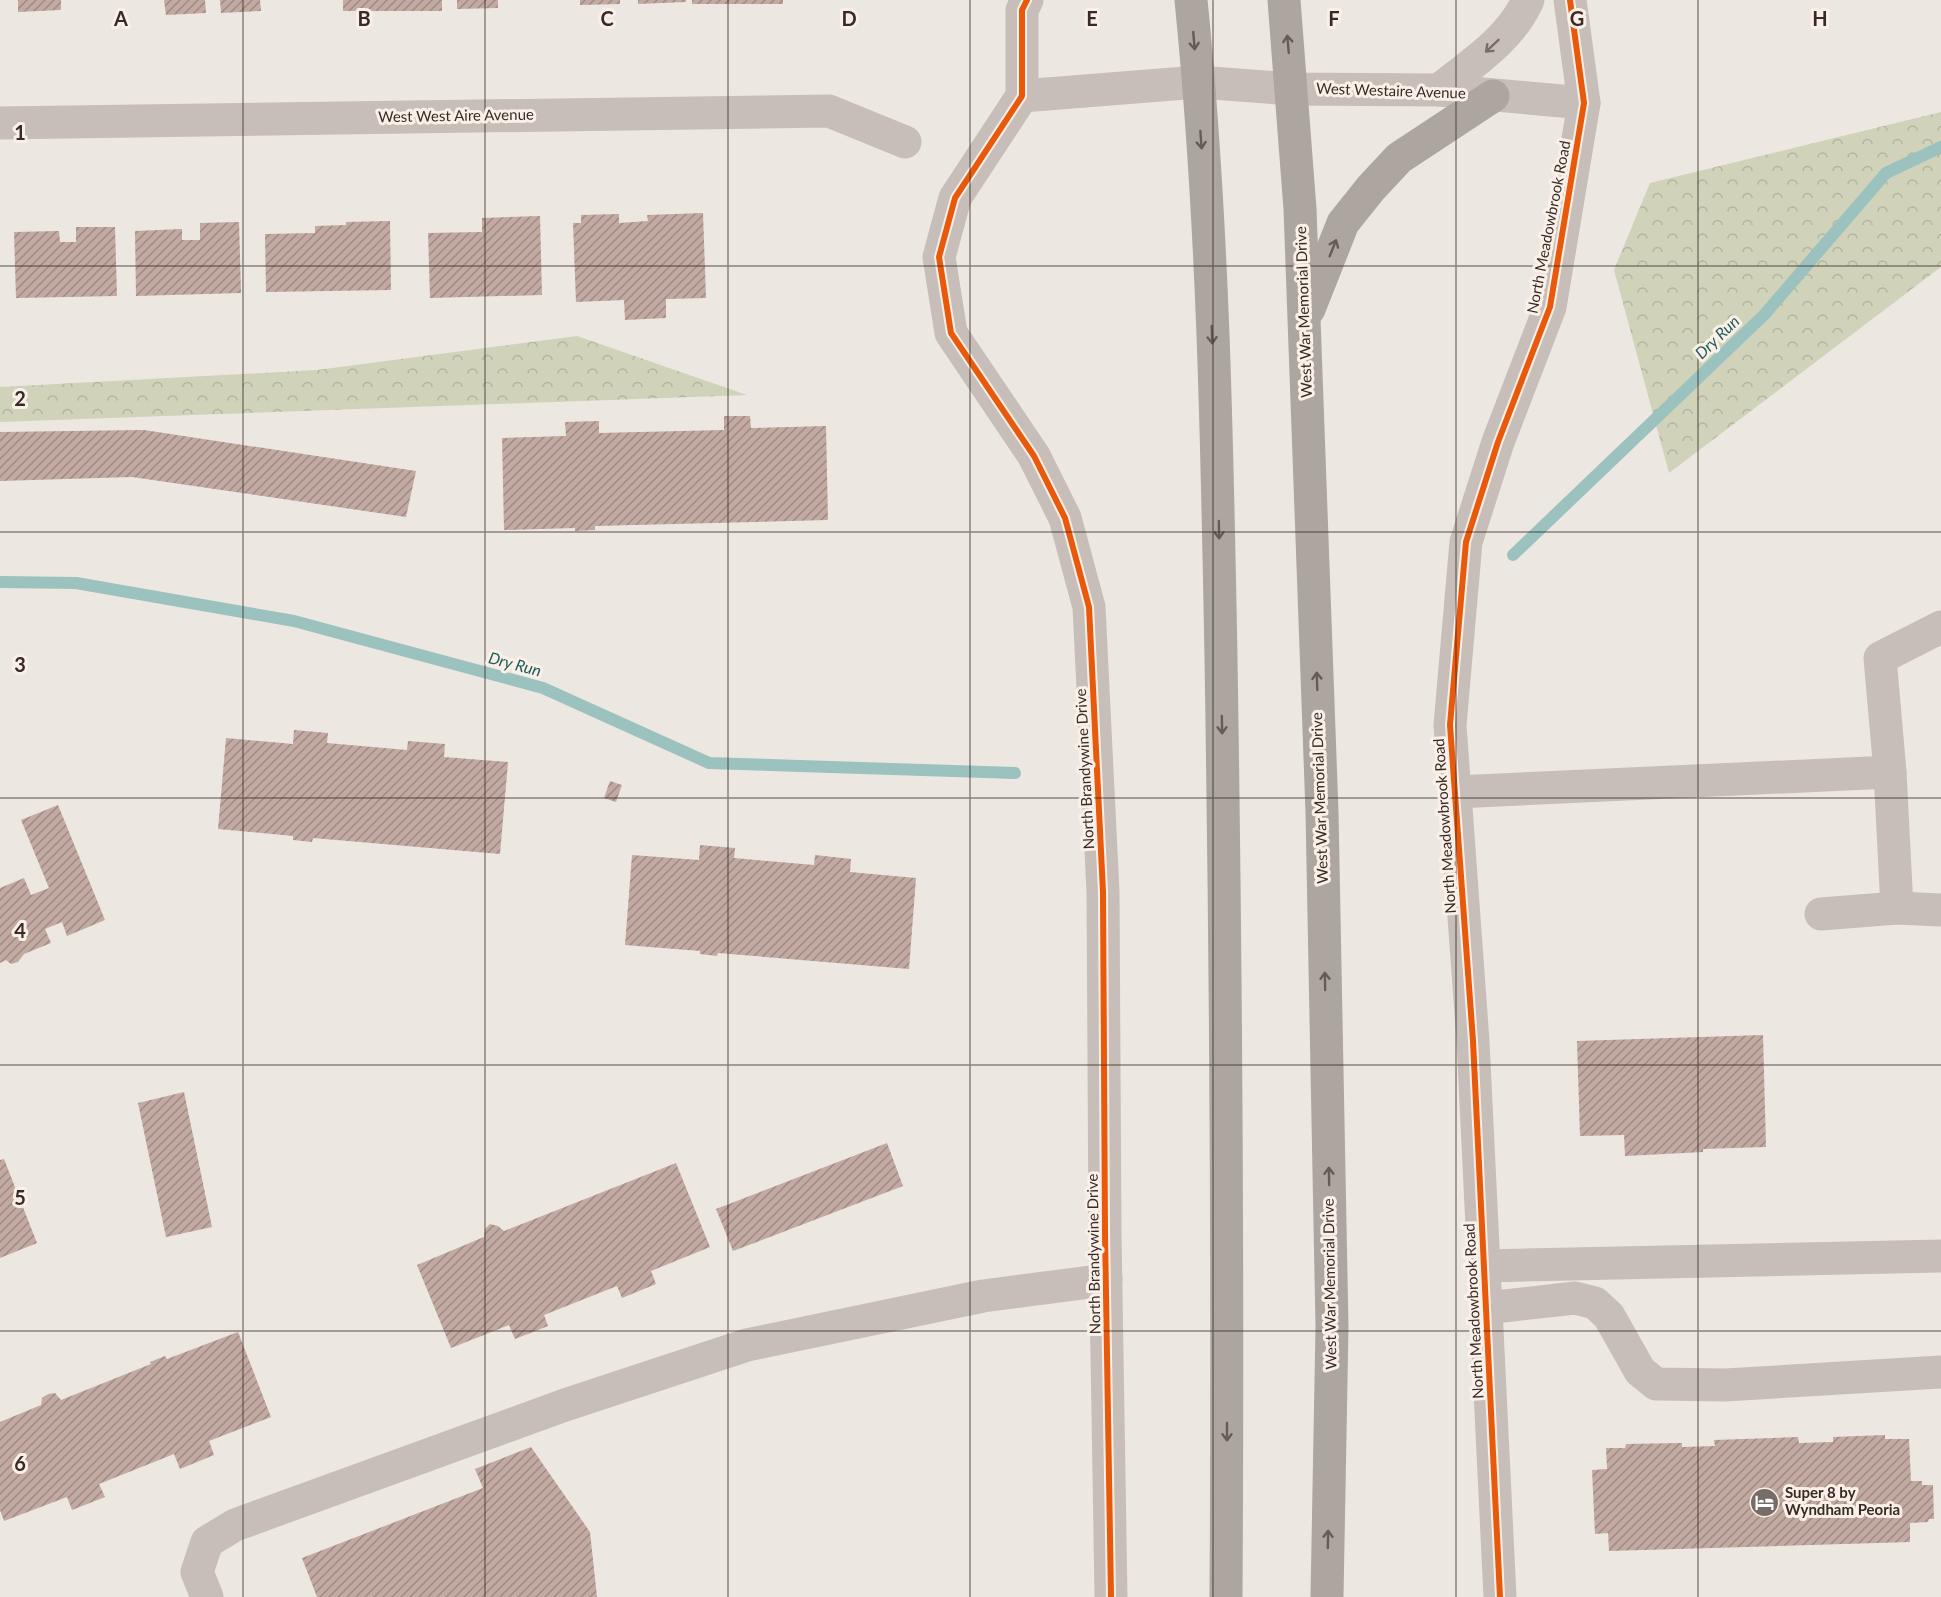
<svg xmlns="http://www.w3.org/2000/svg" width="1941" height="1597" viewBox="0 0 1941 1597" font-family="Lato,sans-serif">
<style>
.forest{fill:url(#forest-crowns)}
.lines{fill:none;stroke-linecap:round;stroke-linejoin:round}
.stream{stroke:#9bc2bf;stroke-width:12}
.building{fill:url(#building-hatch)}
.minor{stroke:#c7beb9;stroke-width:33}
.highway{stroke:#aca5a0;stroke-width:33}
.cycleway-casing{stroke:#fbf0e8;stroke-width:10}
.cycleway{stroke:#e8590c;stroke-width:6}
.oneway{stroke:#665c57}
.oneway2{stroke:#786d69}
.grid{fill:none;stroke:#382b27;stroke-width:1.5;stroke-opacity:0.55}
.labels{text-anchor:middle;stroke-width:6;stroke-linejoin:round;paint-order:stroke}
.street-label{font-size:15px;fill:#382b27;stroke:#fbf0e8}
.poi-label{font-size:15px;font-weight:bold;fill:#382b27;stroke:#fbf0e8;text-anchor:start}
.water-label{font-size:16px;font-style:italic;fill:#1b5c5b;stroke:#fbf0e8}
.grid-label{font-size:20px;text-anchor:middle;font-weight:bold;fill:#382b27;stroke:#fbf0e8;stroke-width:6;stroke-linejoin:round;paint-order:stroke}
</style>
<defs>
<pattern id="forest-crowns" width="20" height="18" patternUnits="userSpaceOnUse" patternTransform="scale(1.5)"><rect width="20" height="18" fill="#d0d3ba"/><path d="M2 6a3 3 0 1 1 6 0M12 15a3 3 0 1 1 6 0" fill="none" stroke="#b3b5a0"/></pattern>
<pattern id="building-hatch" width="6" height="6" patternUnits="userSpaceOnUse" patternTransform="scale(1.5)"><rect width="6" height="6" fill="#c2a9a2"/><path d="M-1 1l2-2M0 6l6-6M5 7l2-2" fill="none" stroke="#9f8a84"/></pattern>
</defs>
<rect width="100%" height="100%" fill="#ede7e1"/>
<g class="forest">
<path d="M 1941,112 L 1941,267 L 1669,473 L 1614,270 L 1650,183 Z"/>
<path d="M 577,336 L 747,395 L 0,422 L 0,387 L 317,370 Z"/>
</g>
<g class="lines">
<g class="stream">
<path d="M 1513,555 L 1764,315 L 1886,173 L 1941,147"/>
<path d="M 0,582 L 76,583 L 294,621 L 543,688 L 709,763 L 1015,773"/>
</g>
</g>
<g class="building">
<path d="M 18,0 L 61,0 L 61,10 L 18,12 Z"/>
<path d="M 164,0 L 205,0 L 206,13 L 166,15 Z"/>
<path d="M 220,0 L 260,0 L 261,11 L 221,13 Z"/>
<rect x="343" y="0" width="99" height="11"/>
<path d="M 457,0 L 498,0 L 498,8 L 457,9 Z"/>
<path d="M 580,0 L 620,0 L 620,4 L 580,5 Z"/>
<path d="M 638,0 L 686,0 L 686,2 L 638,4 Z"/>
<rect x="692" y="0" width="91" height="4"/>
<path d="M 703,213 L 706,298 L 666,299 L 666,318 L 625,320 L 624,300 L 576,302 L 573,223 L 581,223 L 581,215 L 619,214 L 619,223 L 648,221 L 647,215 Z"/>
<path d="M 540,216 L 542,295 L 430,298 L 428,233 L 482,232 L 482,218 Z"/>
<path d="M 390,221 L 391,290 L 266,292 L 265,234 L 315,233 L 315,226 L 346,225 L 346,222 Z"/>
<path d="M 239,222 L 241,293 L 136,296 L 135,231 L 182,229 L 182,240 L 200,240 L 200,223 Z"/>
<path d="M 76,227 L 115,227 L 117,296 L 16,298 L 14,232 L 59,231 L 60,242 L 76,242 Z"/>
<path d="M 724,416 L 750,416 L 751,428 L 826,426 L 828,520 L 595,526 L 595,530 L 575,531 L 575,528 L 504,530 L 502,438 L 566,436 L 565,422 L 599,421 L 599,433 L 724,430 Z"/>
<path d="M 144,430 L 416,471 L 406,517 L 132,477 L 0,481 L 0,432 Z"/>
<path d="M 294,730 L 328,733 L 327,743 L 407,750 L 408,741 L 445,744 L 444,757 L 508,762 L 500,854 L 313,838 L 312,842 L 293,840 L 293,836 L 218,829 L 226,738 L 293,744 Z"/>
<path d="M 610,781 L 622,785 L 616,802 L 604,798 Z"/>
<path d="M 58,805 L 105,920 L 67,936 L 62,922 L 45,929 L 51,943 L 24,954 L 18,962 L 11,964 L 6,960 L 0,963 L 0,888 L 24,878 L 31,895 L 49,888 L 21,820 Z"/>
<path d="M 700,845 L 735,848 L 734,858 L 814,865 L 815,855 L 851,859 L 850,872 L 916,878 L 909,969 L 718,953 L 717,956 L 700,954 L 700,951 L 625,945 L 632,855 L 699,860 Z"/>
<path d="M 1763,1035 L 1766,1147 L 1703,1149 L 1703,1152 L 1625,1156 L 1624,1135 L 1580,1136 L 1577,1041 Z"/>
<path d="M 184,1092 L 212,1227 L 166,1237 L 138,1103 Z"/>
<path d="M 887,1143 L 903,1186 L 733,1251 L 716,1209 Z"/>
<path d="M 4,1159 L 37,1243 L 0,1258 L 0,1160 Z"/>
<path d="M 676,1163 L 710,1247 L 651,1271 L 656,1284 L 622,1298 L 617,1286 L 544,1315 L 548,1326 L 515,1339 L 509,1325 L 451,1348 L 417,1265 L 484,1237 L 485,1229 L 490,1224 L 498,1226 L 504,1231 Z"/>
<path d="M 238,1332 L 271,1417 L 209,1441 L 214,1455 L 180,1469 L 174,1454 L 99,1484 L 105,1497 L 72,1510 L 67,1497 L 4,1521 L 0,1510 L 0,1422 L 41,1405 L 42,1398 L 48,1394 L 55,1393 L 61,1400 L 151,1364 L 150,1362 L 165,1356 L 167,1359 Z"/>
<path d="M 1885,1435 L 1885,1439 L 1909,1439 L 1911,1481 L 1922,1481 L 1922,1485 L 1933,1485 L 1934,1519 L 1929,1519 L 1928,1522 L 1910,1523 L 1910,1542 L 1609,1551 L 1608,1533 L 1595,1534 L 1592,1470 L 1607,1469 L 1606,1448 L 1625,1448 L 1626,1444 L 1682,1443 L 1682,1447 L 1715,1446 L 1714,1440 L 1798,1437 L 1799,1443 L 1833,1442 L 1833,1437 Z"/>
<path d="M 531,1447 L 590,1532 L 597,1597 L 317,1597 L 302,1558 L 483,1488 L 475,1469 Z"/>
</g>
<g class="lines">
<g class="minor">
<path d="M 1027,0 L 1022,10 L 1022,96 L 955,198 L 939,257 L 951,333 L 1034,456 L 1065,518 L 1089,607 L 1103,892 L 1105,1233 L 1111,1597"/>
<path d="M 1439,90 C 1471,64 1511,39 1528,0"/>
<path d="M 1022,96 L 1198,82 L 1291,89 L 1439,90 L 1584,103"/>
<path d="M 0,123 L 829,111 L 905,142"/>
<path d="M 1455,792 L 1890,772"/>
<path d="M 1897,908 L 1890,772 L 1880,658 L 1941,627"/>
<path d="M 1821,914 L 1897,908 L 1941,910"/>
<path d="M 1483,1266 L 1941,1256"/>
<path d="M 1486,1308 L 1575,1298 L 1595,1303 L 1609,1316 L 1640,1371 L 1656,1384 L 1725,1385 L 1941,1372"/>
<path d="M 207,1597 L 197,1572 L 207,1542 L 235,1525 L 565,1405 L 747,1345 L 983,1296 L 1106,1280"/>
<path d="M 1500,1597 L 1473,1041 L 1450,725 L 1466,542 L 1498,442 L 1550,307 L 1584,103 L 1570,0"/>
</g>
<g class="highway">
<path d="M 1191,0 C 1213,218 1217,439 1221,658 C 1226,971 1228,1284 1226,1597"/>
<path d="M 1284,0 L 1300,209 L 1322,812 L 1332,1327 L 1327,1597"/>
<path d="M 1309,309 L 1343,223 L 1371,188 L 1399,158 L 1493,96"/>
</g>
<defs>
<g id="cycleway">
<path d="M 1027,0 L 1022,10 L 1022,96 L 955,198 L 939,257 L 951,333 L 1034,456 L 1065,518 L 1089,607 L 1103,892 L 1105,1233 L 1111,1597"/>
<path d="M 1500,1597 L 1473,1041 L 1450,725 L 1466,542 L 1498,442 L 1550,307 L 1584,103 L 1570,0"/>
</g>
</defs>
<use href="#cycleway" class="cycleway-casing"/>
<use href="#cycleway" class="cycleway"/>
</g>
<defs><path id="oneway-shaft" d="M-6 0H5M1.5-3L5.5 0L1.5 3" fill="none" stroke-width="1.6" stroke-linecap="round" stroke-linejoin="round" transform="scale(1.5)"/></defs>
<g class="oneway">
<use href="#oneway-shaft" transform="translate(1194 41) rotate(85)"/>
<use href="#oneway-shaft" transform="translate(1288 44) rotate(-95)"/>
<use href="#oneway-shaft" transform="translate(1201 140) rotate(86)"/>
<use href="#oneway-shaft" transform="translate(1333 248) rotate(-68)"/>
<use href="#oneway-shaft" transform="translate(1212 335) rotate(88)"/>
<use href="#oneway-shaft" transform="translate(1219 530) rotate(89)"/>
<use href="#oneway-shaft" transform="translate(1317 681) rotate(-92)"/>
<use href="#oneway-shaft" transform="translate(1222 725) rotate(89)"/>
<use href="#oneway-shaft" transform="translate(1325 981) rotate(-91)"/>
<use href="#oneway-shaft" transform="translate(1329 1176) rotate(-91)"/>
<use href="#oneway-shaft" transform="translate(1227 1432) rotate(90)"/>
<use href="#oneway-shaft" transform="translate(1328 1539) rotate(-89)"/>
</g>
<use class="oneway2" href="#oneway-shaft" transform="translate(1492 46) rotate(137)"/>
<path class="grid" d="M 243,0 L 243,1597M 485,0 L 485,1597M 728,0 L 728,1597M 970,0 L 970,1597M 1213,0 L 1213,1597M 1456,0 L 1456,1597M 1698,0 L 1698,1597M 0,266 L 1941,266M 0,532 L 1941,532M 0,798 L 1941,798M 0,1065 L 1941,1065M 0,1331 L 1941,1331"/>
<defs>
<symbol id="hotel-disc" viewBox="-11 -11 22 22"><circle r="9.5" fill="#776d68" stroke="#fbf0e8"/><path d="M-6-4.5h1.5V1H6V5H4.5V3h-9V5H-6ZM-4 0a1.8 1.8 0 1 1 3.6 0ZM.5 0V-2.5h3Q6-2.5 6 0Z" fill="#fff"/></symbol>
</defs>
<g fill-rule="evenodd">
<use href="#hotel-disc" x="1748" y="1486" width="33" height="33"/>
</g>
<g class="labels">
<g class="street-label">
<text transform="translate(1391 91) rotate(2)" y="5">West Westaire Avenue</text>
<text transform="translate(456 116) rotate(-1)" y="5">West West Aire Avenue</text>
<text transform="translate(1549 227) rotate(-79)" y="5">North Meadowbrook Road</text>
<text transform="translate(1304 312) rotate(-92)" y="5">West War Memorial Drive</text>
<text transform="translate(1085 769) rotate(-93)" y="5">North Brandywine Drive</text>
<text transform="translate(1320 798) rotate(-92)" y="5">West War Memorial Drive</text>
<text transform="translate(1445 826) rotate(-94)" y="5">North Meadowbrook Road</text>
<text transform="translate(1094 1254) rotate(-91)" y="5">North Brandywine Drive</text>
<text transform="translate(1330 1284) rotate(-91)" y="5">West War Memorial Drive</text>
<text transform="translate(1474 1311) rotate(-93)" y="5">North Meadowbrook Road</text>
</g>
<g class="poi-label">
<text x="1785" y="1498">Super 8 by<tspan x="1785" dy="17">Wyndham Peoria</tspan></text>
</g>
<g class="water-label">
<text transform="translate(1717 337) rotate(-44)" y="6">Dry Run</text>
<text transform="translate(515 664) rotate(15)" y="6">Dry Run</text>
</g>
</g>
<g class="grid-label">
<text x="121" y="26">A</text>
<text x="364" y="26">B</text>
<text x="607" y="26">C</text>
<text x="849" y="26">D</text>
<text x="1092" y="26">E</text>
<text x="1334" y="26">F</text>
<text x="1577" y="26">G</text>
<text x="1820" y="26">H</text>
<text x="20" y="140">1</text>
<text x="20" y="406">2</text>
<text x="20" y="672">3</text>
<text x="20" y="938">4</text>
<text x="20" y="1205">5</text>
<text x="20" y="1471">6</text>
</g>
</svg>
